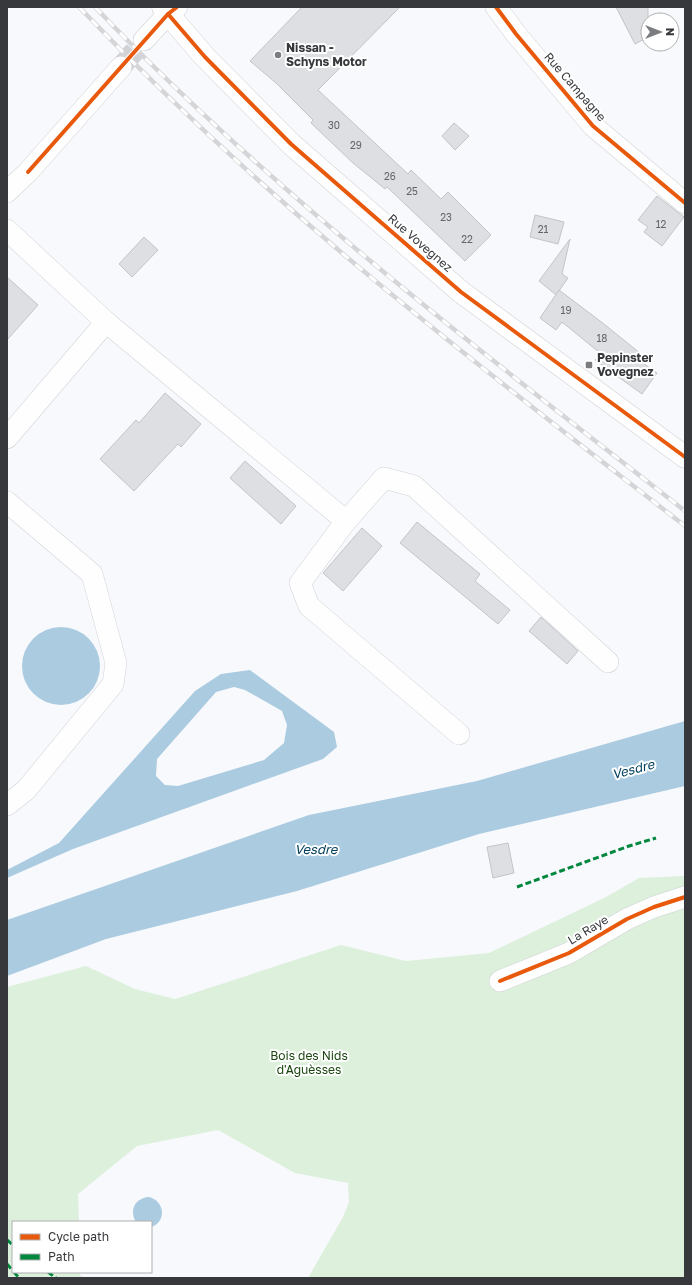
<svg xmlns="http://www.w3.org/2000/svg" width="692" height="1285" viewBox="0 0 692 1285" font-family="'Golos Text',sans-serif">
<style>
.green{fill:#ddf0dc}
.water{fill:#abcbe1;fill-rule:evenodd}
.building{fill:#dddfe2;stroke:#c3c4c7}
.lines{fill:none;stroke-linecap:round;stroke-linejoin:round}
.minor-tunnel{stroke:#d0d2d5;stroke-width:21;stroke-dasharray:21 10;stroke-linecap:butt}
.minor-casing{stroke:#d1d3d6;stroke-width:22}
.major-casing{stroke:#d1d3d6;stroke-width:23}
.minor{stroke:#fefeff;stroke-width:21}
.major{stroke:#fefeff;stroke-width:22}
.rail-casing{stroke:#d5d5d7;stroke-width:4.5}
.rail{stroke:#fff;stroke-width:3;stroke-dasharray:9;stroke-linecap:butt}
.quiet{stroke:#00873e;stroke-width:3;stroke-dasharray:6 3;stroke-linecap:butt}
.cycleway-casing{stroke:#fff;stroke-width:6}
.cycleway{stroke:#e8590c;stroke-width:4}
.poi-dot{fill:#7a7c7f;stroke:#fff;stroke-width:1.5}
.labels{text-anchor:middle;stroke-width:4;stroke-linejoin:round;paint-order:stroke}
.number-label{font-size:10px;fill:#626466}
.poi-label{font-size:12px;font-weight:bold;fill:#36383b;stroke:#fff;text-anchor:start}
.street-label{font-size:12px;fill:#36383b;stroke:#fff}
.park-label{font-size:12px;fill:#1a450f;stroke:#fff}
.water-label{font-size:13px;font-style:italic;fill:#013e5c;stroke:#fff}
</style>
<rect width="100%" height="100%" fill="#f7f9fc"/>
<path class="green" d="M 685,876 L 685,1278 L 308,1278 L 343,1217 L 349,1202 L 348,1183 L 295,1173 L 218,1130 L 137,1146 L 78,1194 L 79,1222 L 13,1222 L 13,1272 L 80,1272 L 80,1275 L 84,1278 L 7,1278 L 7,987 L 86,966 L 135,989 L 175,999 L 341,945 L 406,961 L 489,953 L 606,897 L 639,878 Z"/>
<g class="water">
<circle cx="61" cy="666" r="39"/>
<path d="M 250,670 L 334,732 L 337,747 L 323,759 L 73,849 L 7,878 L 7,870 L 59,843 L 195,691 L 221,674 ZM 234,687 L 245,690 L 282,711 L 287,725 L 284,743 L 264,760 L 178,786 L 165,785 L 156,776 L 157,759 L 216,692 Z"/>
<path d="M 685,721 L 685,786 L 479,834 L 297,891 L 106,939 L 7,976 L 7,920 L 309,815 L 477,781 Z"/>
<path d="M 149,1197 C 165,1201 167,1222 151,1227 L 151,1222 L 136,1222 C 129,1210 135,1198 149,1197 Z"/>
</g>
<g class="building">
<path d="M 302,7 L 400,7 L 318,90 L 408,174 L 411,170 L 441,199 L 448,192 L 491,235 L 465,261 L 387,187 L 385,189 L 353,163 L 311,123 L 313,120 L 276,83 L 250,61 Z"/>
<path d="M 616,7 L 648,7 L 648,37 L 635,44 Z"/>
<path d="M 454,123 L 469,136 L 455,150 L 442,136 Z"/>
<path d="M 657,196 L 684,217 L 662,246 L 644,232 L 648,227 L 638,220 Z"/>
<path d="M 535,215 L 564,222 L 558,244 L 530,237 Z"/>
<path d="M 144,237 L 158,250 L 132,277 L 119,264 Z"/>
<path d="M 570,239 L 562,274 L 568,278 L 556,295 L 539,281 Z"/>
<path d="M 7,277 L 38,305 L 7,340 Z"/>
<path d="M 559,290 L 604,324 L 646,358 L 643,363 L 657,373 L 642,394 L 595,360 L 600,353 L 562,322 L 556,330 L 540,318 Z"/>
<path d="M 165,393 L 201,424 L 181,447 L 178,444 L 134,491 L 100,459 L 136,420 L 139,423 Z"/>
<path d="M 245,461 L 296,506 L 281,524 L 230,478 Z"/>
<path d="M 417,522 L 480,574 L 475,581 L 510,610 L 498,624 L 400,543 Z"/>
<path d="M 362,528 L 382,546 L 343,591 L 323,573 Z"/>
<path d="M 541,617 L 578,651 L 567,664 L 529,631 Z"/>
<path d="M 508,843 L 514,873 L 493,878 L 487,847 Z"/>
</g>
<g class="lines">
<path class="minor-tunnel" d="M 121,67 L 144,40"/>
<defs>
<g id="minor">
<path d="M 496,7 L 516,34 L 593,126 L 685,203"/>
<path d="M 144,40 L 168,14 L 177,7"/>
<path d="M 7,192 L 28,172 L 121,67"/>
<path d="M 7,230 L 106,322 L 7,438"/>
<path d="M 106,322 L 346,521 L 384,478 L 414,486 L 608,662"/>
<path d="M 7,502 L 92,574 L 116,663 L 113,684 L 26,790 L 7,805"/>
<path d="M 346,521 L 300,583 L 309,606 L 459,734"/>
<path d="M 500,981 L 569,953 L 627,919 L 654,907 L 685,897"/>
</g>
<path id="major" d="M 163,7 L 168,14 L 205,57 L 291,144 L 461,292 L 685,457"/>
</defs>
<use href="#minor" class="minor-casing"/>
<use href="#major" class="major-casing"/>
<use href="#minor" class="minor"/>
<use href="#major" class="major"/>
<defs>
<g id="rail">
<path d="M 79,7 C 184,117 298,219 417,315 C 505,387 595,456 685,526"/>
<path d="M 95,7 C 274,195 481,351 685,511"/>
</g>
</defs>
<use href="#rail" class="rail-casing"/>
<use href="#rail" class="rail"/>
<g class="quiet">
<path d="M 517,887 L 629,846 L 656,838"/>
<path d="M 7,1240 L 13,1245"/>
<path d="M 7,1264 L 13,1271"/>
<path d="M 14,1272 L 19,1278"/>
<path d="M 48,1272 L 56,1278"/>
</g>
<defs>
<g id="cycleway">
<path d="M 496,7 L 516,34 L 593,126 L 685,203"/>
<path d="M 168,14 L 205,57 L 291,144 L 461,292 L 685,457"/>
<path d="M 28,172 L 168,14 L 177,7"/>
<path d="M 500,981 L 569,953 L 627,919 L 654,907 L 685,897"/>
</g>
</defs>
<use href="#cycleway" class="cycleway-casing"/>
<use href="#cycleway" class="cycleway"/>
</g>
<g class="poi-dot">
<circle cx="278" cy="55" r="4"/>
<rect x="585" y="361" width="8" height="8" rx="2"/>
</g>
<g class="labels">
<g class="number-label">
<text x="334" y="129">30</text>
<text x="356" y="149">29</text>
<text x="390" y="180">26</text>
<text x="412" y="195">25</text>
<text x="446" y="221">23</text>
<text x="661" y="228">12</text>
<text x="543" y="233">21</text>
<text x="467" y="243">22</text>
<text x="566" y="314">19</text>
<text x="602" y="342">18</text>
</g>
<g class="poi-label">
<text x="286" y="52">Nissan -<tspan x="286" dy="14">Schyns Motor</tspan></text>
<text x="597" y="362">Pepinster<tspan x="597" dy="14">Vovegnez</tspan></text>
</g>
<g class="street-label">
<text transform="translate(575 87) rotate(49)" y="4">Rue Campagne</text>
<text transform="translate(420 243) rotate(41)" y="4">Rue Vovegnez</text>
<text transform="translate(588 930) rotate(-31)" y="4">La Raye</text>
</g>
<g class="park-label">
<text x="309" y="1060">Bois des Nids<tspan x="309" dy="14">d'Aguèsses</tspan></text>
</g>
<g class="water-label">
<text transform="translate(633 769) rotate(-15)" y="5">Vesdre</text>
<text x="316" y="854">Vesdre</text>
</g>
</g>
<rect width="692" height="1285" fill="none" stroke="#36383b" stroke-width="16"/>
<rect x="12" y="1221" width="140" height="52" fill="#ffffff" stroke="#afafb1"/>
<rect x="20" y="1234" width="20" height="6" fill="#e8590c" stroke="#afafb1"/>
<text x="48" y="1241" font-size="12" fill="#36383b">Cycle path</text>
<rect x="20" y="1254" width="20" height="6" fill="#00873e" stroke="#afafb1"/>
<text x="48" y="1261" font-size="12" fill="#36383b">Path</text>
<g transform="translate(660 32) rotate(90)"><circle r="19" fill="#ffffff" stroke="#afafb1"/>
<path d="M0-3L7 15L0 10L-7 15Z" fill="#7a7c7f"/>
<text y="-6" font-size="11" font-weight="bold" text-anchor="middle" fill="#36383b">N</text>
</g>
</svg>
